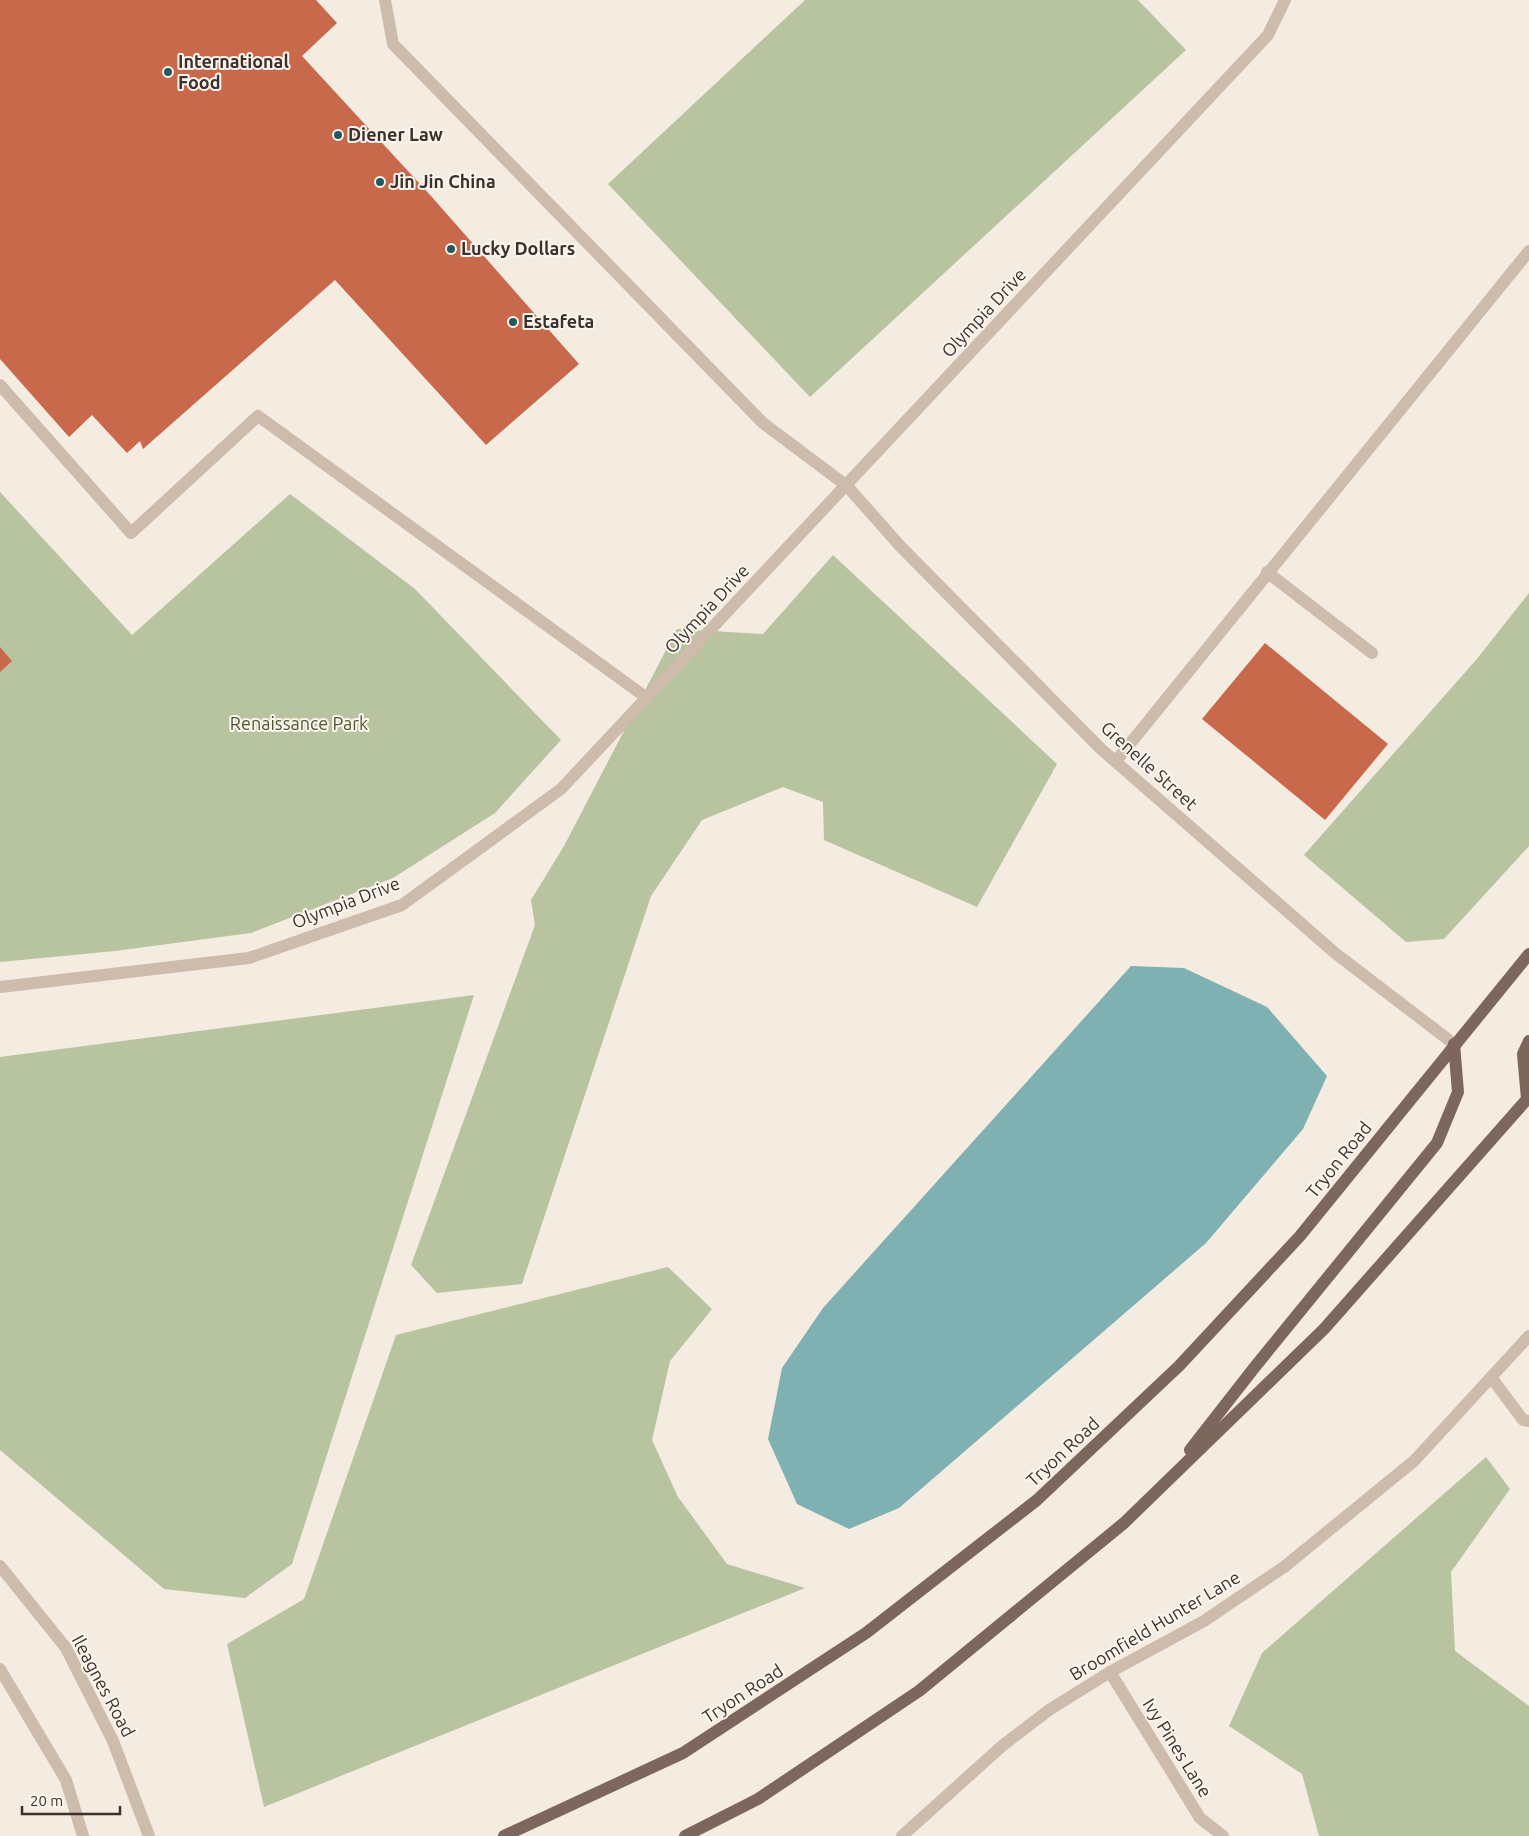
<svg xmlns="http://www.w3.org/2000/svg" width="1529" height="1836" viewBox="0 0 1529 1836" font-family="Ubuntu,sans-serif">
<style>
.green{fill:#b8c4a0}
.water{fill:#7fb0b2}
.building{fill:#c8694b}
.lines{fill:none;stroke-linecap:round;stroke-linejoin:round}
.minor{stroke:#cdbbac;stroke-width:12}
.major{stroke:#7d675c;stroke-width:12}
.poi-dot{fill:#1f5a5e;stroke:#fbf5ee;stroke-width:2}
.labels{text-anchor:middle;stroke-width:4;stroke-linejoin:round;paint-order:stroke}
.poi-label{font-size:18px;font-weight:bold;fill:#3b302b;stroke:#fbf5ee;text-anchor:start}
.street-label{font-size:18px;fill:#3b302b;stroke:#fbf5ee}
.park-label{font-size:18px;fill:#4a5a2e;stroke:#fbf5ee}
</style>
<rect width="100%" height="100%" fill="#f4ebe1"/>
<g class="green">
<path d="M 805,0 L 1138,0 L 1186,50 L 810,397 L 608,184 Z"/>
<path d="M 0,492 L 132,635 L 290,494 L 415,589 L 561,740 L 495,813 L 393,878 L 251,933 L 115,951 L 0,962 Z"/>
<path d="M 833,555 L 1057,764 L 977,907 L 824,840 L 823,802 L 783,787 L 702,820 L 651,896 L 522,1284 L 437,1293 L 411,1265 L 535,925 L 531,900 L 564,846 L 677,629 L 763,634 Z"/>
<path d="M 1529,593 L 1529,846 L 1444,939 L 1406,942 L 1304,855 L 1476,660 Z"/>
<path d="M 474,995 L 292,1564 L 245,1598 L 164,1589 L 0,1450 L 0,1057 Z"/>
<path d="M 668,1267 L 712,1309 L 670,1361 L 652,1440 L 678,1497 L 727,1564 L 805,1588 L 264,1807 L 227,1644 L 304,1599 L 396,1335 Z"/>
<path d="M 1486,1457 L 1510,1489 L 1451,1572 L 1455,1651 L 1529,1706 L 1529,1836 L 1319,1836 L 1302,1774 L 1229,1726 L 1262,1653 Z"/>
</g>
<path class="water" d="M 1131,966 L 1184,968 L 1267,1007 L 1327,1076 L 1303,1129 L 1206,1243 L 899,1508 L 849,1529 L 797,1504 L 768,1439 L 782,1368 L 823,1308 Z"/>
<g class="building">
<path d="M 0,0 L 316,0 L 337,23 L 302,56 L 431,196 L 579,364 L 486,445 L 335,280 L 143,449 L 140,441 L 127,453 L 92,415 L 69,437 L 0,359 Z"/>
<path d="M 1265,643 L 1388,744 L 1325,820 L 1202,719 Z"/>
<path d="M 0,647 L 12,661 L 0,672 Z"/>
</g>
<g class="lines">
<g class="minor">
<path d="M 385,0 L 393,44 L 763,423 L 847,486 L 901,547 L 1101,749 L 1335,953 L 1454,1044"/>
<path d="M 0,385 L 131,533 L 258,416 L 647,698"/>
<path d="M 1267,572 L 1372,653"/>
<path d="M 1116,761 L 1529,251"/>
<path d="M 0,987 L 249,958 L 402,905 L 561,789 L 1268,35 L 1285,0"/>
<path d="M 1491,1377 L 1523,1420 L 1529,1421"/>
<path d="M 0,1566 L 66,1648 L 113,1741 L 149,1836"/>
<path d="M 0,1669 L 66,1780 L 83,1836"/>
<path d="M 1110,1672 L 1200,1818 L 1223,1836"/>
<path d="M 902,1836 L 1002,1746 L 1049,1710 L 1110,1672 L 1204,1621 L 1284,1567 L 1414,1461 L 1529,1336"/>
</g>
<g class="major">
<path d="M 1527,1099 L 1523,1054 L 1529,1041"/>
<path d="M 1190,1450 L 1254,1368 L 1437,1143 L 1458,1092 L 1454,1044"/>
<path d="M 504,1836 L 683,1753 L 866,1633 L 1037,1500 L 1179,1366 L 1300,1236 L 1529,954"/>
<path d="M 685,1836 L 758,1799 L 919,1691 L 1124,1523 L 1324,1329 L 1529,1097"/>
</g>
</g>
<g class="poi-dot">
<circle cx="168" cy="72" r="5"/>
<circle cx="338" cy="135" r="5"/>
<circle cx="380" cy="182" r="5"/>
<circle cx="451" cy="249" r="5"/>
<circle cx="513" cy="322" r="5"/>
</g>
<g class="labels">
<g class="poi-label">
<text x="178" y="68">International<tspan x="178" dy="21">Food</tspan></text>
<text x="348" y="141">Diener Law</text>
<text x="390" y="188">Jin Jin China</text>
<text x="461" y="255">Lucky Dollars</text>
<text x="523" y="328">Estafeta</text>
</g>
<g class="street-label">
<text transform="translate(984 313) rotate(-47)" y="6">Olympia Drive</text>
<text transform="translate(707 609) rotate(-47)" y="6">Olympia Drive</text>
<text transform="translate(1149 766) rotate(42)" y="6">Grenelle Street</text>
<text transform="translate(346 903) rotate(-21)" y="6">Olympia Drive</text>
<text transform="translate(1339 1160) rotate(-51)" y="6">Tryon Road</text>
<text transform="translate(1063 1452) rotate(-43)" y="6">Tryon Road</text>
<text transform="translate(1155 1626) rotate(-31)" y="6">Broomfield Hunter Lane</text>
<text transform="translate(103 1686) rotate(62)" y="6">Ileagnes Road</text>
<text transform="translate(743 1694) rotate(-33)" y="6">Tryon Road</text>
<text transform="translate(1177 1748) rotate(58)" y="6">Ivy Pines Lane</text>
</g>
<g class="park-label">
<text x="299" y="730">Renaissance Park</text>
</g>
</g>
<path d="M22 1806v8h98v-8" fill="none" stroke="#3b302b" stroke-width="2.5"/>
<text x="30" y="1806" font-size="15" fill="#3b302b" stroke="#fbf5ee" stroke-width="4" paint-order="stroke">20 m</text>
</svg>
